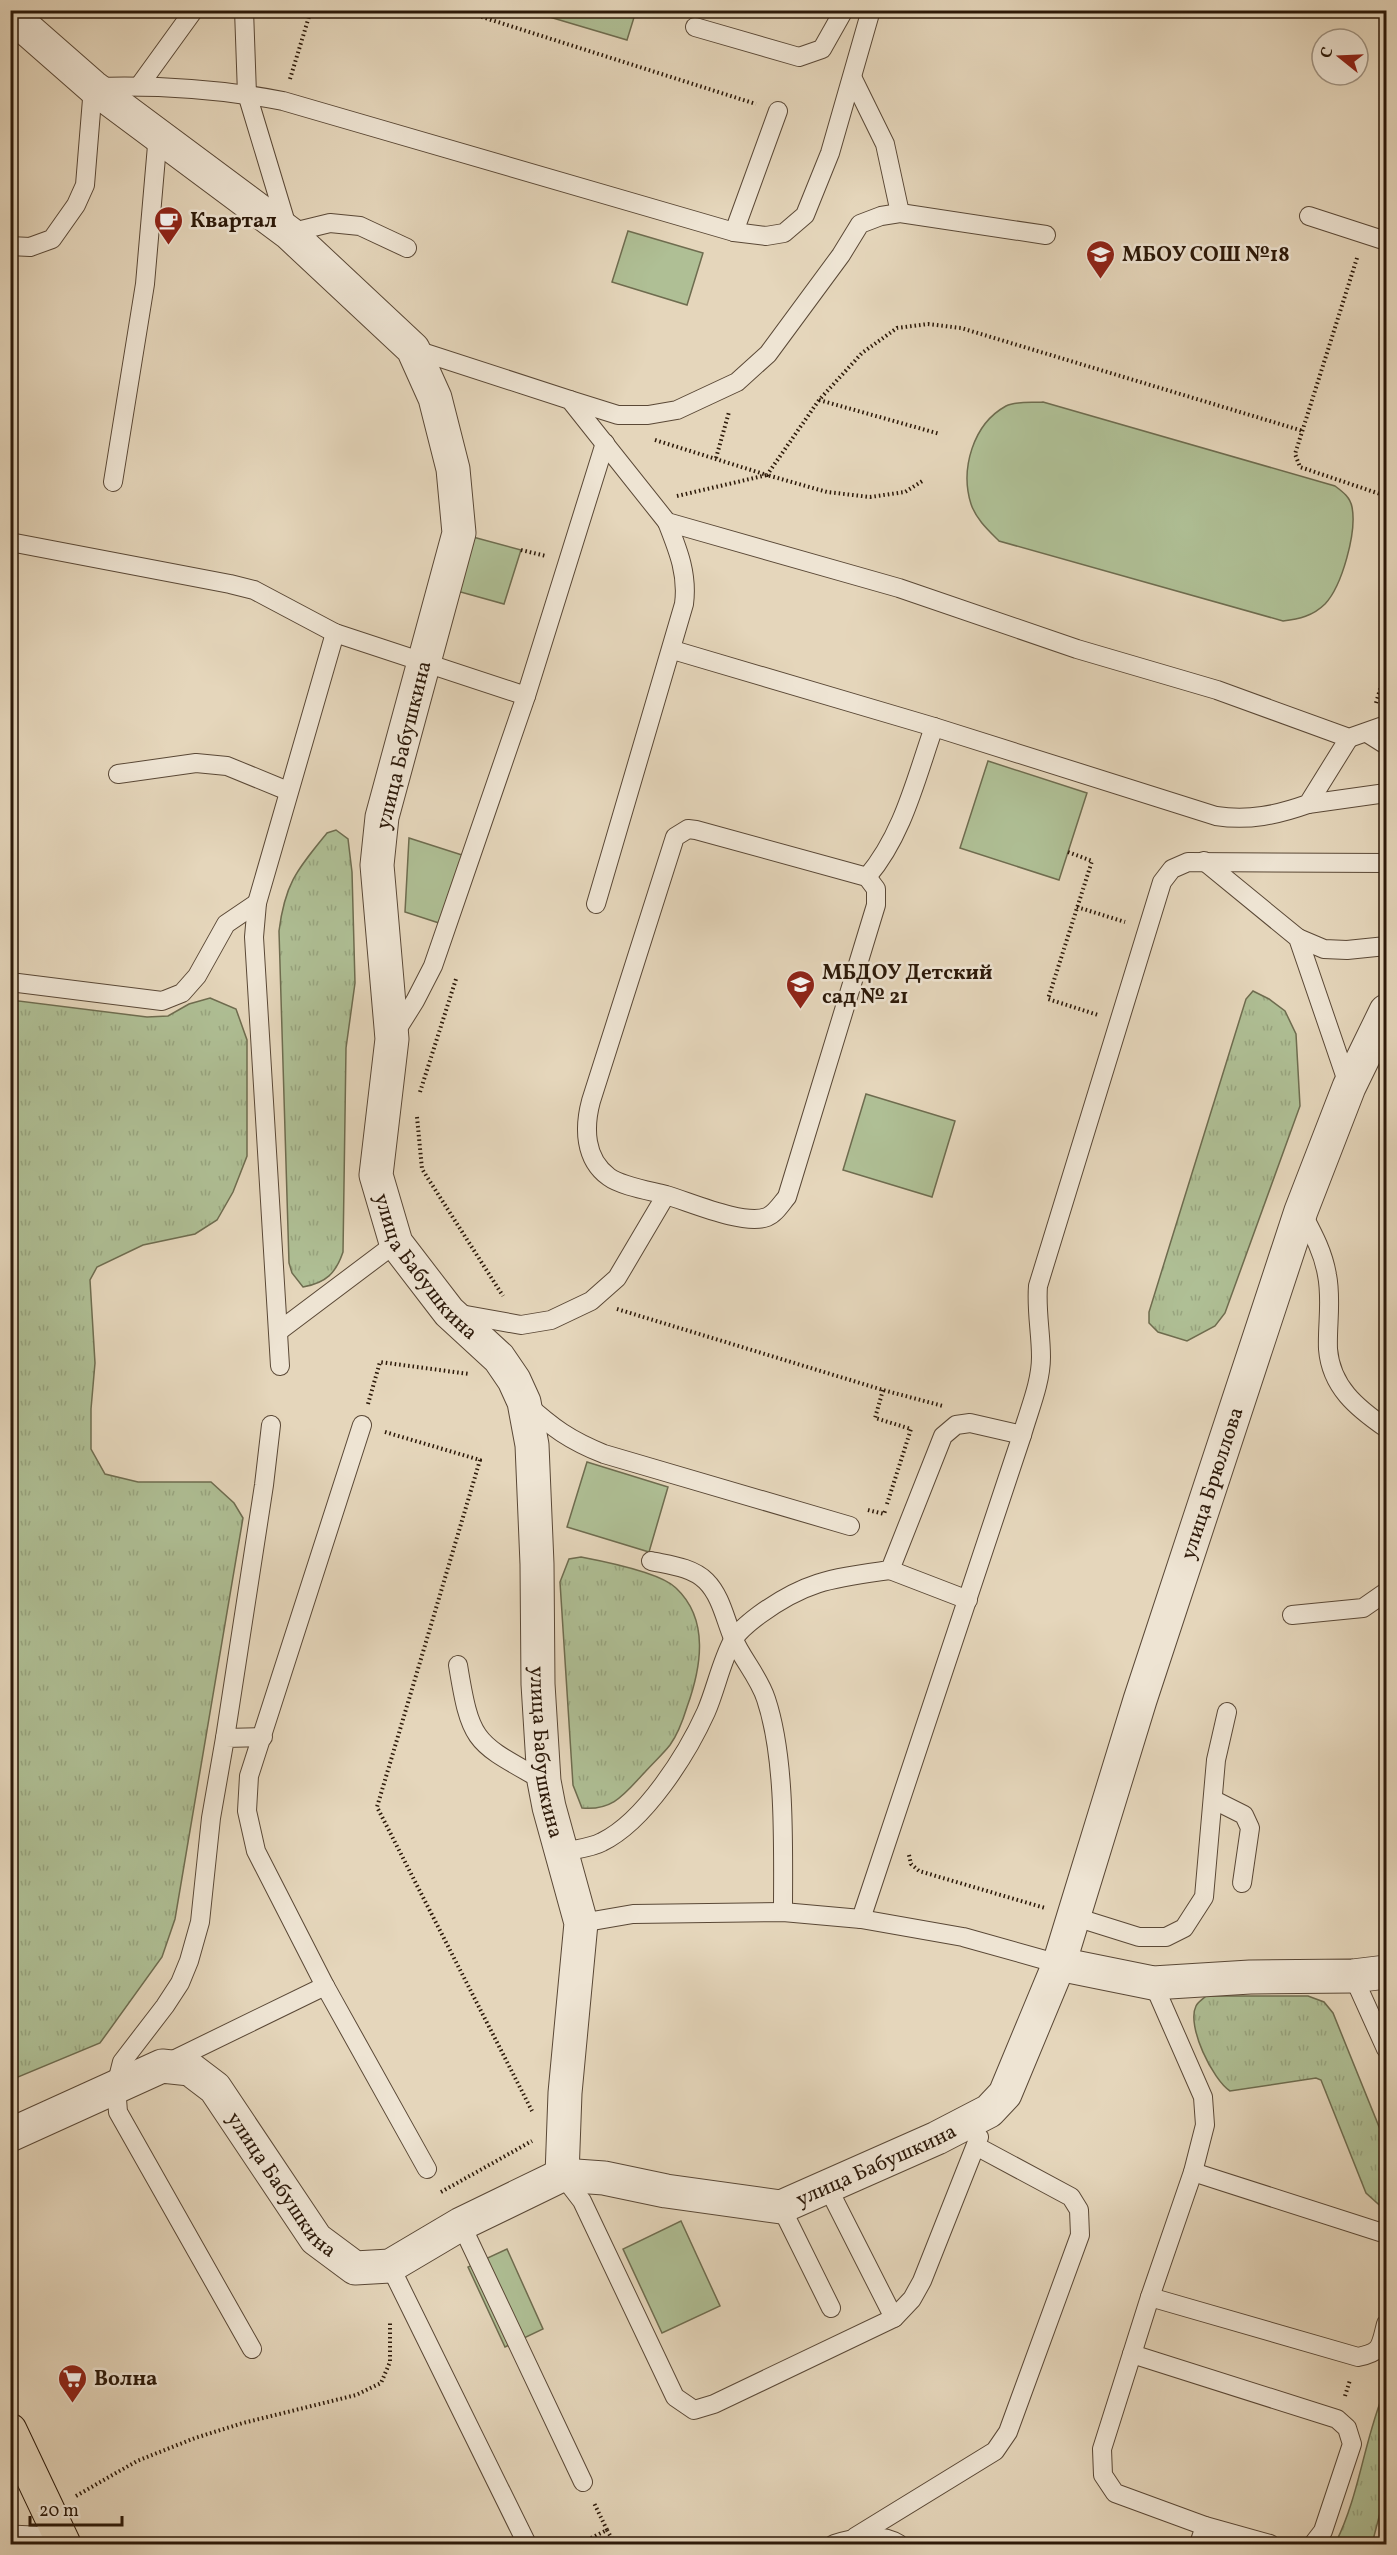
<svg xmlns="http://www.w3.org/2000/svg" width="1397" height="2555" viewBox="0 0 1397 2555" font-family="Vollkorn,serif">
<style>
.grass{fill:url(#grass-tufts);stroke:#6e6c4f;stroke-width:1.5}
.park{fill:#afbf95;stroke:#6e6c4f;stroke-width:1.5}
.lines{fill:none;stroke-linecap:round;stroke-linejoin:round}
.lane-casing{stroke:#5a4836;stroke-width:20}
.street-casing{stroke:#5a4836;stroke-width:35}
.primary-casing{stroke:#2c1909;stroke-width:35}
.path{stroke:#2c1909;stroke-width:4;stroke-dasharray:1.5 3;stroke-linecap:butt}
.lane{stroke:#eee4d3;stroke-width:18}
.street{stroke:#eee4d3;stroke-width:33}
.primary{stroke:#e5d6bb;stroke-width:33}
.labels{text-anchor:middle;stroke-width:5;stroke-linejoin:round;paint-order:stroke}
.poi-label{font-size:21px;font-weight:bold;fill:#2c1909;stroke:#eee4d3;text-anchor:start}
.street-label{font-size:21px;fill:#2c1909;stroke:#eee4d3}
</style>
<defs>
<pattern id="grass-tufts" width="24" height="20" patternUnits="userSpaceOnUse" patternTransform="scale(1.5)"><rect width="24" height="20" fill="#afbf95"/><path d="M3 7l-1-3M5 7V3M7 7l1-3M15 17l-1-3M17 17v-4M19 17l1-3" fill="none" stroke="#97a47f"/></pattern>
</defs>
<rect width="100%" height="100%" fill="#e5d6bb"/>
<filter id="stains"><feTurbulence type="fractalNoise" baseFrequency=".00333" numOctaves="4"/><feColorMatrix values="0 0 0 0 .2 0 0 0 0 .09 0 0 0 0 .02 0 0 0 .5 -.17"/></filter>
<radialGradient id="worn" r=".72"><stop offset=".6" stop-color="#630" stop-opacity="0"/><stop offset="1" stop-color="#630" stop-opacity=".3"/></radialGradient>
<g class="grass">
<path d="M 336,830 L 348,839 L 352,872 L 355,983 L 346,1048 L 343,1252 C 336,1273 326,1283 303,1287 L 292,1273 L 289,1263 L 279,931 C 285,883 297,870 327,833 Z"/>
<path d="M 1253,991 L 1269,999 L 1285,1011 L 1296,1034 L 1300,1106 L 1225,1313 L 1215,1326 L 1187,1341 L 1158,1332 L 1149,1323 L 1149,1312 L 1246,999 Z"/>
<path d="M 210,998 L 236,1009 L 247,1040 L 247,1156 L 233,1192 L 217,1220 L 195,1234 L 143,1245 L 97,1267 L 90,1280 L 95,1363 L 91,1409 L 91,1449 L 105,1474 L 138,1482 L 211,1482 L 234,1503 L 243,1518 L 175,1919 L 162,1957 L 100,2043 L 11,2080 L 11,1000 L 147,1017 L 168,1016 L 189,1004 Z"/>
<path d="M 581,1557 C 602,1561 661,1573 676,1588 C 710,1620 701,1668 687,1707 C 683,1720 678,1734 670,1745 C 663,1754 653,1763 645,1772 C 625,1793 614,1811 582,1808 L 573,1785 L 560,1582 L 569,1559 Z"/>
<path d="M 1206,1996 L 1308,1996 L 1324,2002 L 1333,2013 L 1386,2144 L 1386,2211 L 1366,2193 L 1321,2080 L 1316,2078 L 1230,2091 C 1213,2080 1186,2026 1196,2006 C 1198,2002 1203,1999 1206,1996 Z"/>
<path d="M 1386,2387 L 1386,2490 L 1372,2544 L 1335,2544 C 1360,2495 1364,2438 1386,2387 Z"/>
</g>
<g class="park">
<path d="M 537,10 L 636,10 L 636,11 L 627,40 L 536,13 Z"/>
<path d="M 628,231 L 703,253 L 687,305 L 612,282 Z"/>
<path d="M 1043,402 L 1335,486 C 1343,492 1350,497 1352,507 C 1357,532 1342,586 1325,604 C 1313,616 1299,619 1283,621 L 999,541 C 988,530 976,519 971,504 C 960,469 973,424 1006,406 C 1016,401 1032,403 1043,402 Z"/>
<path d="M 473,537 L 521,550 L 504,604 L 457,591 Z"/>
<path d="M 988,761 L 1087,793 L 1059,880 L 960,848 Z"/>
<path d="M 409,838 L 462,855 L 439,923 L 405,912 Z"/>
<path d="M 866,1094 L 955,1121 L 932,1197 L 843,1170 Z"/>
<path d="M 587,1462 L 668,1487 L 649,1552 L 567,1527 Z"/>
<path d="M 681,2221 L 720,2306 L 662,2333 L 623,2249 Z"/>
<path d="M 507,2249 L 543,2329 L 505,2347 L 468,2267 Z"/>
</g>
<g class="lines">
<defs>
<g id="lane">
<path d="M 244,10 L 247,94 L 289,233 L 330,223 L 360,226 L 407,248"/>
<path d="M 695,27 L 799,57 L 822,49 L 844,10"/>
<path d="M 853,79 L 885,144 L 900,213"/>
<path d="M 139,86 L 194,10"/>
<path d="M 1309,216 L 1386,241"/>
<path d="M 734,232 L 778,111"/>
<path d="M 10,246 L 30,247 L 52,239 L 76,205 L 85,185 L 93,87 C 156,85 221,89 283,101 L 734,232 L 766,236 L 784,233 L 805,215 L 830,153 L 871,10"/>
<path d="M 413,349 L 570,400 L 667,522 L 899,588 L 1077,649 L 1217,690 L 1349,738 L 1386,725"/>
<path d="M 570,400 L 618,415 L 648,415 L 677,410 L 737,382 L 768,354 L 841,255 L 860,224 L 881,216 L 900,213 L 1046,235"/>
<path d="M 113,482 L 145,284 L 158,134"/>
<path d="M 10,542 L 230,584 L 254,590 L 335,633 L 526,696"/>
<path d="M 673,650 L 934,727 L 1216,816 C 1249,821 1277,815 1308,804 L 1349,738"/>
<path d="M 1367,733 L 1386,745"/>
<path d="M 118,774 L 196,763 L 227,766 L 288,791"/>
<path d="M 1308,804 L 1386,793"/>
<path d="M 1204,861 L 1298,938 L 1349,1087"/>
<path d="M 867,877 C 903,835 916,778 934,727"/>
<path d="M 596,904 L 684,604 C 688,574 678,550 667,522"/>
<path d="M 1298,938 L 1324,949 L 1347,950 L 1386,946"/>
<path d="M 10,982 L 162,1001 L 182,993 L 197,976 L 226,924 L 257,903"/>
<path d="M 393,1036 L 415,1001 L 433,966 L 526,696 L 605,443"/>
<path d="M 1301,1211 C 1312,1232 1323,1251 1327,1275 C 1332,1300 1327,1325 1328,1349 C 1331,1387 1357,1408 1386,1428"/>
<path d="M 455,1313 L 521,1325 L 551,1320 L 591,1301 L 617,1278 L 666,1195 C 690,1202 744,1226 767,1217 C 775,1214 781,1204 787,1197 L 876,905 L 876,889 L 867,877 L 696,830 L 688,829 L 675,837 L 591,1101 C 584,1127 584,1159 609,1177 C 621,1186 651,1191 666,1195"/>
<path d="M 279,1331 L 396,1243"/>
<path d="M 280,1366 L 254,937 L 257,903 L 335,633"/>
<path d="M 525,1403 C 553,1428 569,1440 604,1454 L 850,1526"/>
<path d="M 362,1425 L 249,1776 L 247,1811 L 256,1851 L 325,1986 L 427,2169"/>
<path d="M 651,1561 C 669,1565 692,1567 706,1581 C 721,1596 725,1619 733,1638 C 742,1659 759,1677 766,1699 C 786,1759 783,1848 783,1912"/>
<path d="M 890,1570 L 968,1600"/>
<path d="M 1292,1615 L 1363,1608 L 1386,1592"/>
<path d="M 458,1665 C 471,1745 475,1742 544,1781"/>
<path d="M 225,1738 L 264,1485 L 271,1425"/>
<path d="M 1214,1800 L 1244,1815 L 1250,1828 L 1242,1883"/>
<path d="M 563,1852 C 575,1849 591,1848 602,1842 C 645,1821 687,1754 706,1712 C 716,1689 721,1662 733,1640 C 739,1630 751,1621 759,1615 C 807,1580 834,1578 890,1570 L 943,1436 L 956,1425 L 970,1423 L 1022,1435"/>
<path d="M 1072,1916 L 1139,1937 L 1166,1937 L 1184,1928 L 1204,1897 L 1216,1760 L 1227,1712"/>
<path d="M 861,1919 L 1022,1435 C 1029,1410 1041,1383 1041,1357 C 1041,1333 1036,1310 1038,1286 L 1162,882 L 1172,869 L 1188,862 L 1386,863"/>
<path d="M 581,1923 L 633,1914 L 783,1912 L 861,1919 L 963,1937 L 1059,1964"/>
<path d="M 1353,1976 L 1386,2049"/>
<path d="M 1153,1983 L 1203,2097 L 1205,2125 L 1193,2172 L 1150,2297 L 1102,2449 L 1103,2475 L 1115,2493 L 1205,2526 L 1270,2544"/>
<path d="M 169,2062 L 325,1986"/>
<path d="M 1193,2172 L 1386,2234"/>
<path d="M 562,2175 L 582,2201 L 675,2397 L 694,2410 L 714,2404 L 894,2318 L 828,2188"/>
<path d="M 781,2207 L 831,2308"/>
<path d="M 461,2224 L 583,2482"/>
<path d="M 390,2266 L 527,2544"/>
<path d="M 1150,2297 L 1358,2357 C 1382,2352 1380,2347 1386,2324"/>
<path d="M 894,2318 L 912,2299 L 922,2281 L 979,2137"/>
<path d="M 252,2349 L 118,2112 L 116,2086 L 122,2062 L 165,2006 L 180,1983 L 189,1961 L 200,1922 L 211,1818 L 225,1738 L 263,1737"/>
<path d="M 1132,2354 L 1337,2419 L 1347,2428 L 1352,2444 L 1323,2531 L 1313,2544"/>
<path d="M 855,2537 L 995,2451 L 1008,2432 L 1080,2235 L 1079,2210 L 1071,2197 L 976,2146"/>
<path d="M 834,2544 C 854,2538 879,2532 899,2544"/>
<path d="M 1199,2544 L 1205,2526"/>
</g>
<g id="street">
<path id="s1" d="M 12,10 L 20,23 L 93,87 L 289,233 L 413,349 L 435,398 L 453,469 L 459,533 L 382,817 L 377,865 L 392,1039 L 376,1175 L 396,1243 L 449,1312 L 499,1358 L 514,1380 L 524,1402 L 532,1445 L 537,1564 L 538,1684 L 544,1781 L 549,1807 L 581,1923 L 565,2093 L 562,2175"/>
<path d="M 1059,1964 L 1153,1983 L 1250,1977 L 1353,1976 L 1386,1972"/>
<path id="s2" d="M 10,2135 L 162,2066 L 190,2069 L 215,2088 L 316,2239 L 355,2268 L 390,2266 L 461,2224 L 562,2175 L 604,2178 L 666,2191 L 781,2207 L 937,2138 L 989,2111 L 1005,2094 L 1059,1964 L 1140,1700 L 1301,1211 L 1349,1087 L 1386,1011"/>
<path d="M 10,2542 L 55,2544"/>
</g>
<path id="primary" d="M 10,2430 L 64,2544"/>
</defs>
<use href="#lane" class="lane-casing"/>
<use href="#street" class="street-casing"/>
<use href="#primary" class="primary-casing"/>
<g class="path">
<path d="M 460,10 L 756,104"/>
<path d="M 290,79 L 311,10"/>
<path d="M 1357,258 L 1295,454 L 1300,467 L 1386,496"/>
<path d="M 819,400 L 940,434"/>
<path d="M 655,440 L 767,475 L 819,400 L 862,353 L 897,328 L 928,324 L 961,328 L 1303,431"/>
<path d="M 716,458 L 729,412"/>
<path d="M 677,496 L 767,475 L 827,492 L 870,497 L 905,492 L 924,480"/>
<path d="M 521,550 L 546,556"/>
<path d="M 1376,703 L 1386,669"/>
<path d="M 1068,852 L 1092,861 L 1048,999 L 1098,1015"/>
<path d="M 1077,907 L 1125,922"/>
<path d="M 420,1092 L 456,979"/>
<path d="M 417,1117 L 422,1169 L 503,1296"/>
<path d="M 617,1309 L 883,1390 L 943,1406"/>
<path d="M 883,1390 L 875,1418 L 911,1429 L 887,1504"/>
<path d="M 368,1404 L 380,1362 L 469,1374"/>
<path d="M 385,1432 L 480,1460 L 377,1807 L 532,2111"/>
<path d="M 868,1510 L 884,1514 L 885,1511"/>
<path d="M 909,1855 L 911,1864 L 919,1871 L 1045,1908"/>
<path d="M 441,2192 L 532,2141"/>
<path d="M 1345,2396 L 1350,2380"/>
<path d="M 76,2496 L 137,2461 L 195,2438 L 243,2423 L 356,2395 L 381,2383 L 390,2362 L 390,2323"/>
<path d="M 607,2530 L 615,2544"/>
<path d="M 1346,2539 L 1362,2544"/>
<path d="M 579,2544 L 607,2530 L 594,2503"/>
</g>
<use href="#lane" class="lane"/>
<use href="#street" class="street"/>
<use href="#primary" class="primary"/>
</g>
<defs>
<symbol id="cafe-pin" viewBox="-11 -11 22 30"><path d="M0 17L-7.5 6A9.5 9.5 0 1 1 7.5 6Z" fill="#8f2418" stroke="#eee4d3"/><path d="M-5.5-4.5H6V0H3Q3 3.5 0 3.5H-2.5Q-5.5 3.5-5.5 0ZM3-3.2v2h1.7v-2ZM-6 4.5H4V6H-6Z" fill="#fff"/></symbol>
<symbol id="school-pin" viewBox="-11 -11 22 30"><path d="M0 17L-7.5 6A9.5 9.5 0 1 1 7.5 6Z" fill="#8f2418" stroke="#eee4d3"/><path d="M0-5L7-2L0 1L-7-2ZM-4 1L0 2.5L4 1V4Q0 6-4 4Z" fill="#fff"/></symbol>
<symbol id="supermarket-pin" viewBox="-11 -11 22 30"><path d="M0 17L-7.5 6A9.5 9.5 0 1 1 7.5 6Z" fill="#8f2418" stroke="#eee4d3"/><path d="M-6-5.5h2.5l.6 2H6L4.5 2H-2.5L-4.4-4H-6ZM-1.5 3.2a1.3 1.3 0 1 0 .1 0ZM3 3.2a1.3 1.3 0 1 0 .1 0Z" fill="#fff"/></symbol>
</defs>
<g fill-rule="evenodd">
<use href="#cafe-pin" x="152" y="204" width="33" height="45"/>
<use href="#school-pin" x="1084" y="238" width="33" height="45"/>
<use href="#school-pin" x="784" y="968" width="33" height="45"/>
<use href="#supermarket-pin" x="56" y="2362" width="33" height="45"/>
</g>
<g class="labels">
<g class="poi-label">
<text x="190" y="227">Квартал</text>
<text x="1122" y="261">МБОУ СОШ №18</text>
<text x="822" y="979">МБДОУ Детский<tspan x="822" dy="24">сад № 21</tspan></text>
<text x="94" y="2385">Волна</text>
</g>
<g class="street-label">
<text transform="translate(403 745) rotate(-76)" y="7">улица Бабушкина</text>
<text dy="7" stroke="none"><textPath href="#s1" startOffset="1478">улица Бабушкина</textPath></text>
<text dy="7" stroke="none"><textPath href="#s2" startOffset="1806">улица Брюллова</textPath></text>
<text dy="7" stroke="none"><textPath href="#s1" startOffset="2000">улица Бабушкина</textPath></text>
<text dy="7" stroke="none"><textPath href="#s2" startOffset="1012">улица Бабушкина</textPath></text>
<text dy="7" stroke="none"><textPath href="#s2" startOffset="344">улица Бабушкина</textPath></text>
</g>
</g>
<rect width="1397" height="2555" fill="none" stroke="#e5d6bb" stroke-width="36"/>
<rect x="12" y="12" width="1373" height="2531" fill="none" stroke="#2c1909" stroke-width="3"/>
<rect x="18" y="18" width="1361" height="2519" fill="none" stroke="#2c1909" stroke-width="1.5"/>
<g transform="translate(1340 57) rotate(288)"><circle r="28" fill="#eee4d3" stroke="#a09382" stroke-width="1.5"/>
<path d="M0-4.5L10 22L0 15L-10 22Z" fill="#8f2418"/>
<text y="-9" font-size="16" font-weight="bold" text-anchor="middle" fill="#2c1909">С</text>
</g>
<path d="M30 2516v9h92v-9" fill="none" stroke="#2c1909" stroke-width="3"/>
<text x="39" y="2516" font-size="18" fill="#2c1909" stroke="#eee4d3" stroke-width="4.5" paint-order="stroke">20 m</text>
<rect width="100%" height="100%" filter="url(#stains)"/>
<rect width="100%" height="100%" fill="url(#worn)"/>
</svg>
